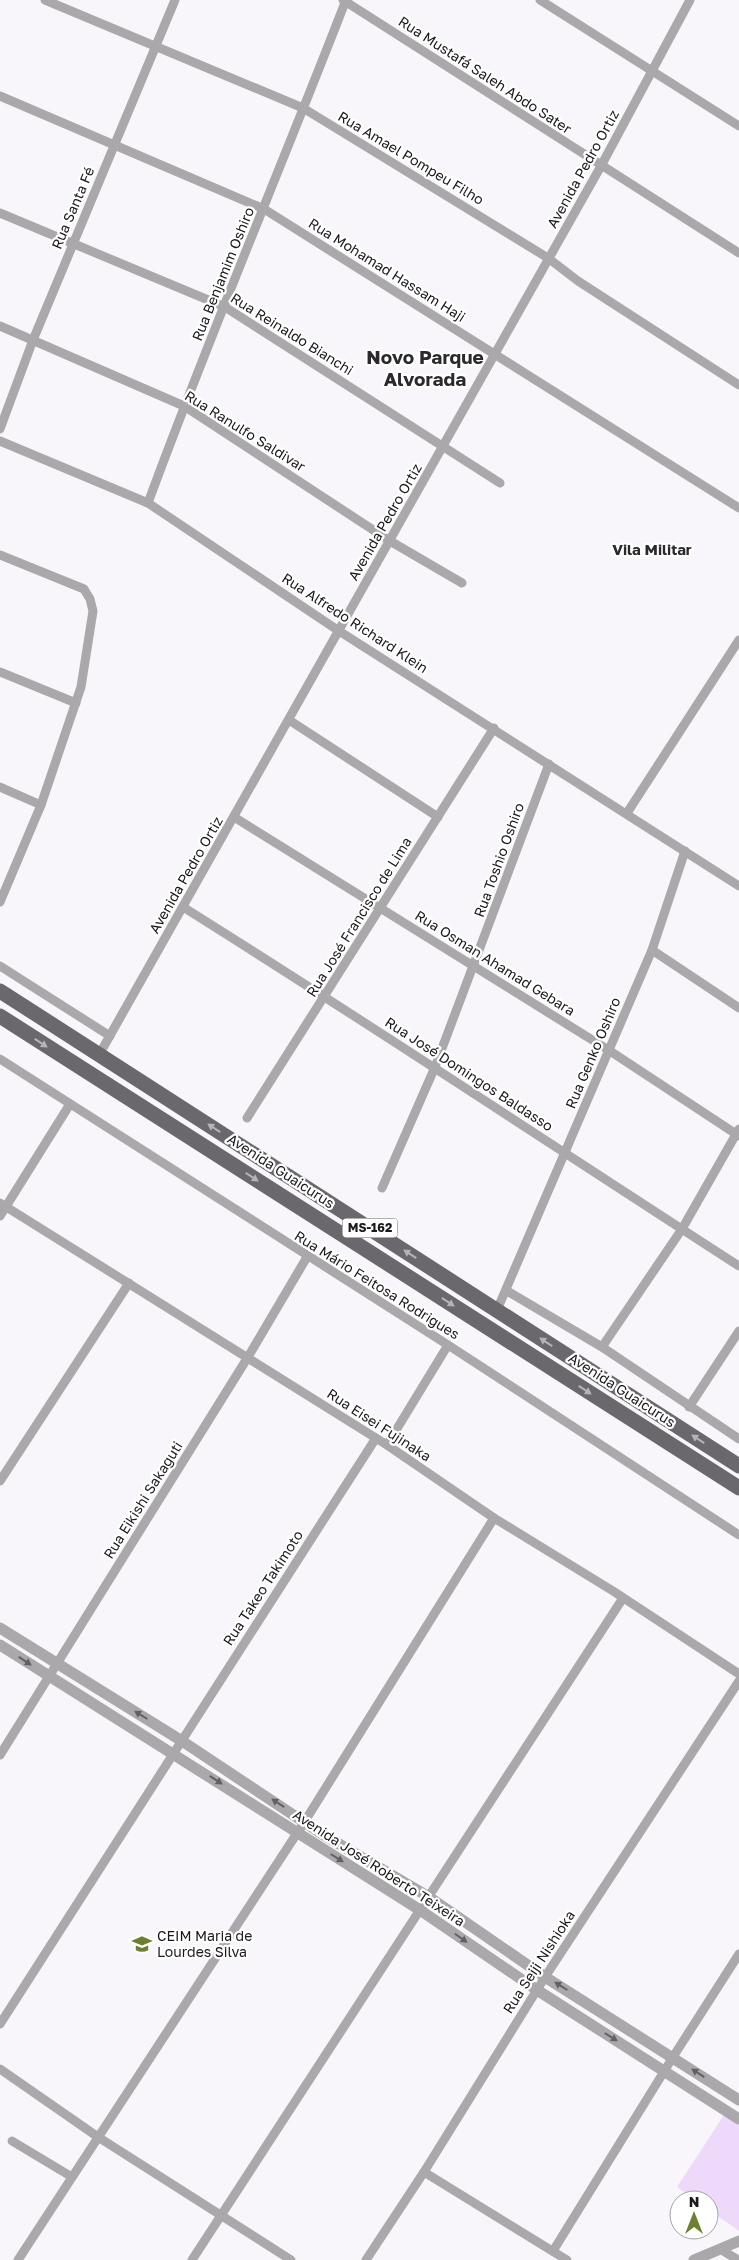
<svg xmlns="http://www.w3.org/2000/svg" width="739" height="2260" viewBox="0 0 739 2260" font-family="'Golos Text',sans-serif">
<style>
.green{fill:#efd9fa}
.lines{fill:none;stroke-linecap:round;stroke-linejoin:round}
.minor{stroke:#aaa8ab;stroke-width:9}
.tertiary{stroke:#aaa8ab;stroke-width:11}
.primary{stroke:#6a686c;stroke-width:15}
.oneway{fill:#b4b4b6}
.oneway2{fill:#626063}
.labels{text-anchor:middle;stroke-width:4.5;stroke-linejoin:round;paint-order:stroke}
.shield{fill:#fff;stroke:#5f5e5f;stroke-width:1}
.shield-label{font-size:12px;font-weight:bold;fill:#1b191b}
.street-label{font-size:14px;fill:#1b191b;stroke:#fff}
.poi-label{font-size:14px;fill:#1b191b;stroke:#fff;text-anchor:start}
.neighbourhood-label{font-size:15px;font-weight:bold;fill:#2c292d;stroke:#fff}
.district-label{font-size:19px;font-weight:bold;fill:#2c292d;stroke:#fff}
</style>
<rect width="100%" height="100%" fill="#f9f6fb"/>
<path class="green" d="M 724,2115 L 739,2125 L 739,2231 L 709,2210 L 709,2200 L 695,2200 L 677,2187 Z"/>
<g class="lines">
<g class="minor">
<path d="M 45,0 L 303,108 L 548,258 L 578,281 L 739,385"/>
<path d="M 343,0 L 739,253"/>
<path d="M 540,0 L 739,126"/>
<path d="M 0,96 L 264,209 L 739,508"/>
<path d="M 0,213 L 225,307 L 500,483"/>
<path d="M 0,326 L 184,406 L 390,541 L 462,583"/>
<path d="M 0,429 L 33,340 L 175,0"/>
<path d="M 0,441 L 148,503 L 339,631 L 739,886"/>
<path d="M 148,503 C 210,334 281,168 346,0"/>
<path d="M 0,555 L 84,589 L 90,599 L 93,611 L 81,687 L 41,805 L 0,902"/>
<path d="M 0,672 L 76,703"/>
<path d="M 289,720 L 438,817"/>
<path d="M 0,787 L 41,805"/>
<path d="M 627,813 L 739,640"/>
<path d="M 234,817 L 610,1051 L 739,1136"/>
<path d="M 183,907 C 370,1024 553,1146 739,1266"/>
<path d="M 652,950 L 739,1008"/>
<path d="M 0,966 L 110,1036"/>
<path d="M 99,1055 L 601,166 L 690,0"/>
<path d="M 0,1059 L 448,1345 L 739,1535"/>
<path d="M 247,1118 L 494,728"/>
<path d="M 382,1188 L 435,1067 L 549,764"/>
<path d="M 0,1203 L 387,1445 L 494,1518 L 613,1591 L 739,1674"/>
<path d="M 0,1216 L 70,1104"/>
<path d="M 507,1291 L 602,1347 L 739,1439"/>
<path d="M 497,1310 L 652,950 L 685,851"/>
<path d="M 602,1347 L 682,1229 L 739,1129"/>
<path d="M 689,1407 L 739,1331"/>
<path d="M 387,1445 L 448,1345"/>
<path d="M 0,1481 L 129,1283"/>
<path d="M 0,1755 L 248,1357 L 307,1257"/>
<path d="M 0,2024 L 376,1438"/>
<path d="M 0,2069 L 98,2137 L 291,2260"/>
<path d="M 12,2141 L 72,2177"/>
<path d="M 424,2172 L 567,2260"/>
<path d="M 720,2249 L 738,2260"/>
<path d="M 553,2251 L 673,2057 L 739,1954"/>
<path d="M 18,2260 L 305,1821 L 494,1518"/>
<path d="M 192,2260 L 623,1598"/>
<path d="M 366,2260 L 424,2172 L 545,1977 L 739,1681"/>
</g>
<g class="tertiary">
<path d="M 0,1628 L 182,1741 L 322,1834 L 429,1897 L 545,1977 L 739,2100"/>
<path d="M 0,1645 L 420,1910 L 537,1990 L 739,2119"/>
<path d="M 694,2260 L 739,2241"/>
</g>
<g class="primary">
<path d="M 0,991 L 739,1466"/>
<path d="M 0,1016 L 739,1488"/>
</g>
</g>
<defs><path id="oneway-solid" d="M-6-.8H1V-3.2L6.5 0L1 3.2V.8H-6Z" transform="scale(1.25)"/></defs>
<g class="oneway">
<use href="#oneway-solid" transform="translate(41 1043) rotate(33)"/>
<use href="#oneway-solid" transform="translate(214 1128) rotate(-147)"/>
<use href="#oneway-solid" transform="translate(252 1177) rotate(33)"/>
<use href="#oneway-solid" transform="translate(410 1254) rotate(-147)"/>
<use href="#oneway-solid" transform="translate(448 1302) rotate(33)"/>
<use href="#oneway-solid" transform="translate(546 1342) rotate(-147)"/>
<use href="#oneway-solid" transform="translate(585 1390) rotate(33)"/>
<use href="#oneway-solid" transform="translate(698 1439) rotate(-147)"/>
</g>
<g class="oneway2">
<use href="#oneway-solid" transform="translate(25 1661) rotate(33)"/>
<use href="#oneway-solid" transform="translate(141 1715) rotate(-148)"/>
<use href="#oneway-solid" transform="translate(216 1780) rotate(33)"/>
<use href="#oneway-solid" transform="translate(278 1803) rotate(-147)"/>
<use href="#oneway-solid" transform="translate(337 1858) rotate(32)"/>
<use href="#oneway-solid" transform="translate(461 1938) rotate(35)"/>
<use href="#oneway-solid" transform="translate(561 1986) rotate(-148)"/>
<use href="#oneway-solid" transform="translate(611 2037) rotate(32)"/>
<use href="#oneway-solid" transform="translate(698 2073) rotate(-147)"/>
</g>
<defs>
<symbol id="school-bare" viewBox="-9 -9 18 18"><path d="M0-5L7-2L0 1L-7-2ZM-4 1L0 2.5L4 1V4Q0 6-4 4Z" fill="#6d802f" stroke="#fff" stroke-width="2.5" paint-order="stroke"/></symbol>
</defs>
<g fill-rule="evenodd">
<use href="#school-bare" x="128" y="1930" width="28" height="28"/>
</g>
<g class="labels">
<rect class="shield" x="342.5" y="1218.5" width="55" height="19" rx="4"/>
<g class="shield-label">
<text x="370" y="1232">MS-162</text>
</g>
<g class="street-label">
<text transform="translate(485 75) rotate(33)" y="5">Rua Mustafá Saleh Abdo Sater</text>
<text transform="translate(411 158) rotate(31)" y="5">Rua Amael Pompeu Filho</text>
<text transform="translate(583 169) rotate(-61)" y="5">Avenida Pedro Ortiz</text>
<text transform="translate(73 208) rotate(-67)" y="5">Rua Santa Fé</text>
<text transform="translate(387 270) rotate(32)" y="5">Rua Mohamad Hassam Haji</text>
<text transform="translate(223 274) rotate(-68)" y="5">Rua Benjamim Oshiro</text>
<text transform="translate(292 334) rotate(32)" y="5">Rua Reinaldo Bianchi</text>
<text transform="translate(245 431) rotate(32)" y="5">Rua Ranulfo Saldivar</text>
<text transform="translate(385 522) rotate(-60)" y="5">Avenida Pedro Ortiz</text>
<text transform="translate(355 623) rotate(33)" y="5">Rua Alfredo Richard Klein</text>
<text transform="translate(499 860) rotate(-70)" y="5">Rua Toshio Oshiro</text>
<text transform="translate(186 875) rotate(-60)" y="5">Avenida Pedro Ortiz</text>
<text transform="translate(359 917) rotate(-58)" y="5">Rua José Francisco de Lima</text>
<text transform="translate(495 963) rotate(32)" y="5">Rua Osman Ahamad Gebara</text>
<text transform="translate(593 1053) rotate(-67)" y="5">Rua Genko Oshiro</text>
<text transform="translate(469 1074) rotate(33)" y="5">Rua José Domingos Baldasso</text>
<text transform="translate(281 1171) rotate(33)" y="5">Avenida Guaicurus</text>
<text transform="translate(377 1285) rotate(32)" y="5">Rua Mário Feitosa Rodrigues</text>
<text transform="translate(622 1390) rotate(33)" y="5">Avenida Guaicurus</text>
<text transform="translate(379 1425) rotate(33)" y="5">Rua Eisei Fujinaka</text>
<text transform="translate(143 1500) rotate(-58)" y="5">Rua Eikishi Sakaguti</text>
<text transform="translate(263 1588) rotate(-57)" y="5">Rua Takeo Takimoto</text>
<text transform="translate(379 1868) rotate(33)" y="5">Avenida José Roberto Teixeira</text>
<text transform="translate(539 1962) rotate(-57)" y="5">Rua Seiji Nishioka</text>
</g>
<g class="poi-label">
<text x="157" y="1941">CEIM Maria de<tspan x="157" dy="16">Lourdes Silva</tspan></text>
</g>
<g class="neighbourhood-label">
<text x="652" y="555">Vila Militar</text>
</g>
<g class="district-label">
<text x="425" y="364">Novo Parque<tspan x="425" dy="22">Alvorada</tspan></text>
</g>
</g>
<g transform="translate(694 2215)"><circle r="24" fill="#ffffff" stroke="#a4a3a4"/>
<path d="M0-4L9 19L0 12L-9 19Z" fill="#6d802f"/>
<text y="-8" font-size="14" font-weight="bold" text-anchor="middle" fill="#1b191b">N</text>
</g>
</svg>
